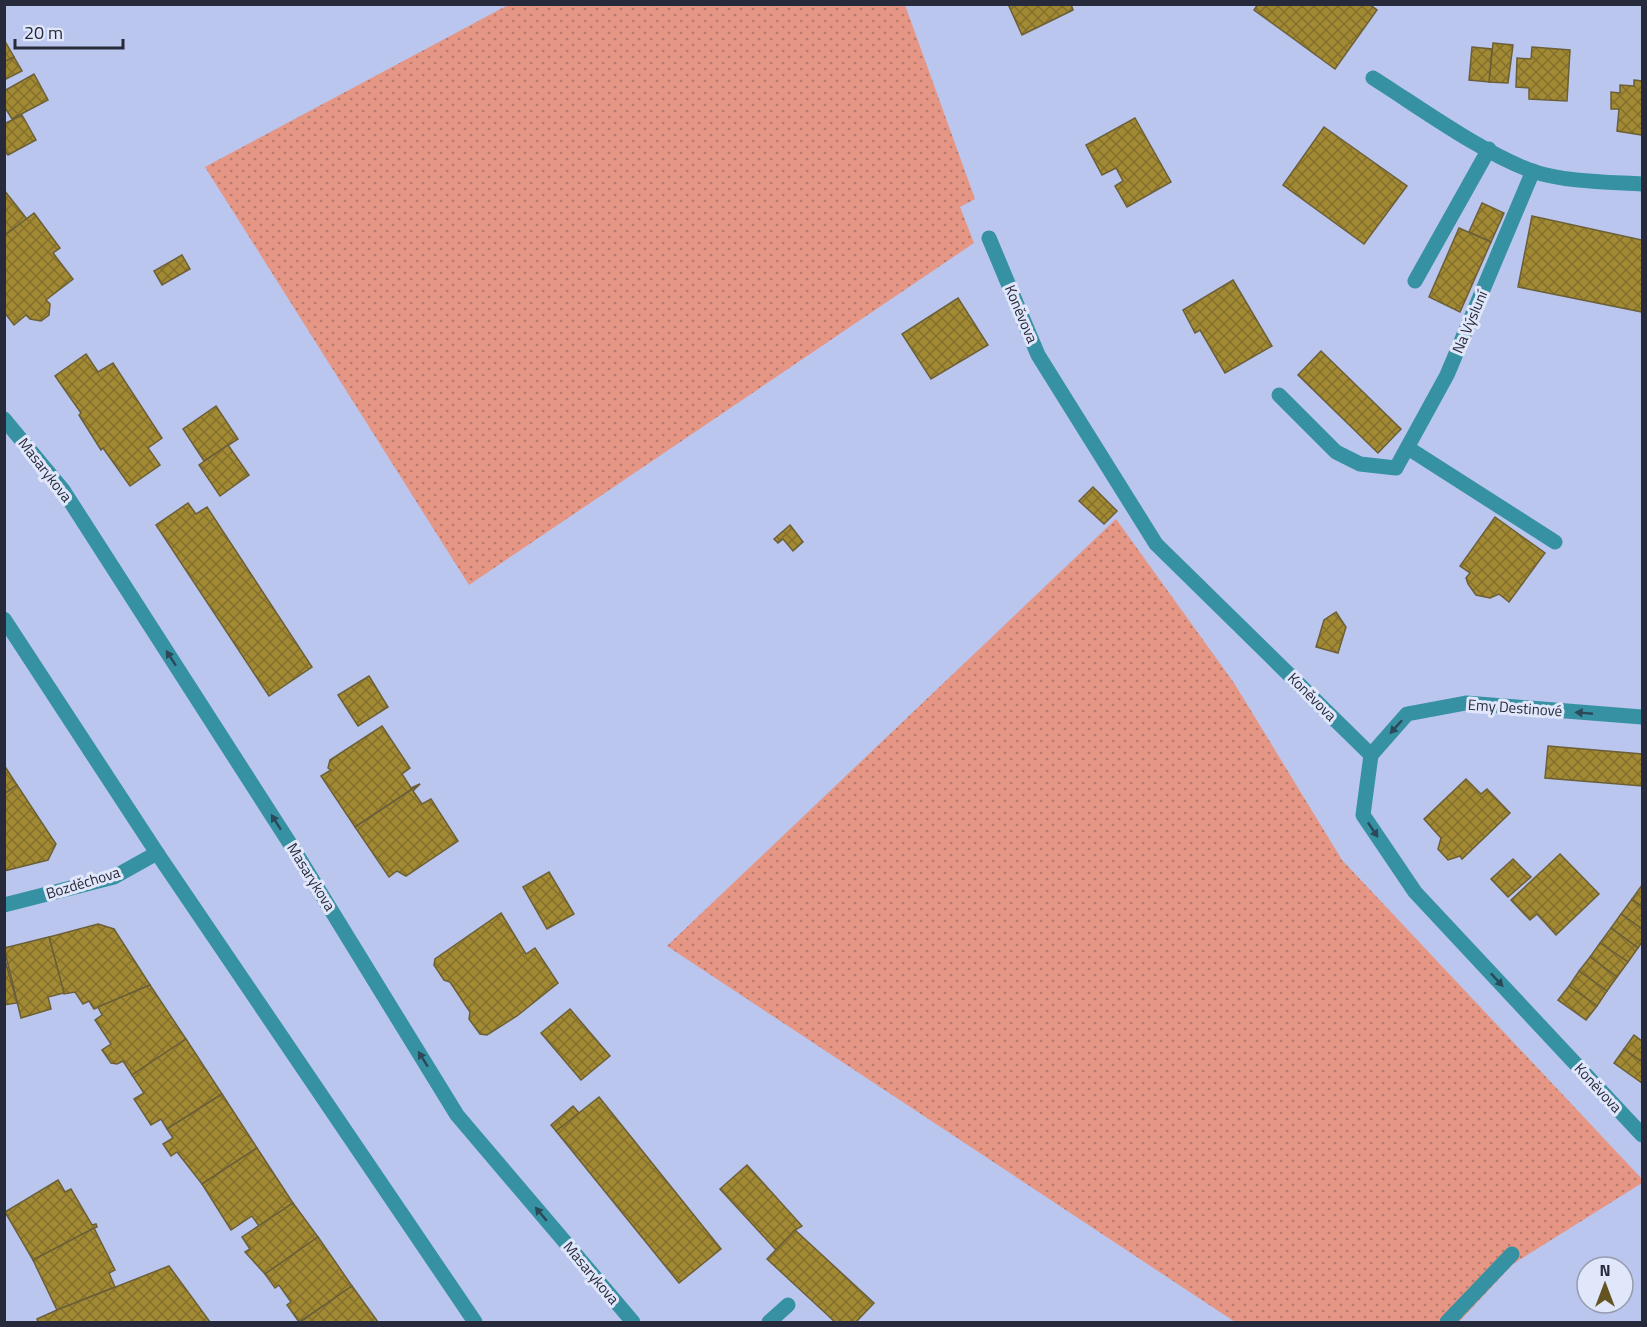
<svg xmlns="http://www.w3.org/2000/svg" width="1647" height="1327" viewBox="0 0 1647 1327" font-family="'Titillium Web',sans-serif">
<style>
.garden{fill:url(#garden-dots)}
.building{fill:url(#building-cross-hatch);stroke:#6b5f39;stroke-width:1.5}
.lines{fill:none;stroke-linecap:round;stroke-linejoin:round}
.minor{stroke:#3691a2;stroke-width:15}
.oneway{fill:#2b4959}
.labels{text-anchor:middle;stroke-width:6;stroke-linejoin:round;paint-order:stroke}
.street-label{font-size:15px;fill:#262a3a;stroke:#e1e7fb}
</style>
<defs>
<pattern id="garden-dots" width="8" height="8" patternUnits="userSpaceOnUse" patternTransform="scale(1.5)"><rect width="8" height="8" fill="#e59685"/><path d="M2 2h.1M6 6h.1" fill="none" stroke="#b97b6e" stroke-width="1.8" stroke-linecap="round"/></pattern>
<pattern id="building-cross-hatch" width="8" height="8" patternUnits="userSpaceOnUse" patternTransform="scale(1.5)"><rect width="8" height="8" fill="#a28933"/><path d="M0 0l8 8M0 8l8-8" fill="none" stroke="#84702c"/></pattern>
</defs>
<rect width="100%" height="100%" fill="#bac6ed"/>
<g class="garden">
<path d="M 510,4 L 905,5 L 975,199 L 960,207 L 974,243 L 469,585 L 205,167 Z"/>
<path d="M 1116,519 L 1234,683 L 1342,860 L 1642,1179 L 1642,1183 L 1513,1264 L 1459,1322 L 1235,1322 L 667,946 Z"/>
</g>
<g class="building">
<path d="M 1008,4 L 1071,4 L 1073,10 L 1022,35 Z"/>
<path d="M 1258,4 L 1369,4 L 1377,10 L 1335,69 L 1254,10 Z"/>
<path d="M 6,43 L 14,57 L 4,62 L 4,44 Z"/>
<path d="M 1493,43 L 1513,45 L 1508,83 L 1489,82 Z"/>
<path d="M 1472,47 L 1492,49 L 1489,82 L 1469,80 Z"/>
<path d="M 1532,47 L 1570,50 L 1567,101 L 1529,99 L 1529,88 L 1516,87 L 1517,58 L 1531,59 Z"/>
<path d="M 14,57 L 22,71 L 4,80 L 4,62 Z"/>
<path d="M 34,74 L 48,100 L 12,119 L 4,106 L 4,91 Z"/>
<path d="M 1634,80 L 1642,81 L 1642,135 L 1617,131 L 1619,109 L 1611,109 L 1611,92 L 1620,93 L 1620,85 L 1634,86 Z"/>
<path d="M 22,115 L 36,140 L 8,155 L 4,150 L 4,124 Z"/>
<path d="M 1135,118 L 1171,182 L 1127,207 L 1115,186 L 1123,181 L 1116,168 L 1102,175 L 1086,145 Z"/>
<path d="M 1324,127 L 1407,186 L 1364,244 L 1283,185 Z"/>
<path d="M 4,190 L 27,219 L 4,236 Z"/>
<path d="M 1482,203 L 1504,213 L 1491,242 L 1469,232 Z"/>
<path d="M 34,213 L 60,248 L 53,253 L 73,279 L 46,300 L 50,304 L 49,315 L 41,321 L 30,319 L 26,315 L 14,325 L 4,312 L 4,236 Z"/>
<path d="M 1532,216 L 1642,240 L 1642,312 L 1518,287 Z"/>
<path d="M 1459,228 L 1491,242 L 1460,312 L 1429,297 Z"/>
<path d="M 182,255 L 190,269 L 162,285 L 154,271 Z"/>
<path d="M 1233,280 L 1272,346 L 1225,373 L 1200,330 L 1195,333 L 1183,310 Z"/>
<path d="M 958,298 L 988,345 L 931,379 L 902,334 Z"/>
<path d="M 1321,351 L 1401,429 L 1378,453 L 1298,375 Z"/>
<path d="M 86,354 L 98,372 L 113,363 L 162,438 L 148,448 L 160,465 L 130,486 L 103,448 L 101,450 L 79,415 L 81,413 L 55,376 Z"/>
<path d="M 216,406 L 238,439 L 204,461 L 183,429 Z"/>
<path d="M 228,445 L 249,475 L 220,496 L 199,465 Z"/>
<path d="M 1093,487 L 1117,511 L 1104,524 L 1079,501 Z"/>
<path d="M 188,503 L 196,514 L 207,507 L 312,667 L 269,696 L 156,525 Z"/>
<path d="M 1495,517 L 1545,553 L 1509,602 L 1499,594 L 1490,598 L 1476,595 L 1468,584 L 1466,578 L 1470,573 L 1460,566 Z"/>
<path d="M 790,525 L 803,542 L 793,551 L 783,539 L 778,543 L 774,539 Z"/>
<path d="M 1336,612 L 1346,627 L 1338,653 L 1316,647 L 1324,620 Z"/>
<path d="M 369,676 L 388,707 L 358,726 L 338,695 Z"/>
<path d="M 382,726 L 410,768 L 402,774 L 411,788 L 420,784 L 355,827 L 321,776 L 331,770 L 328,768 L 330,760 Z"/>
<path d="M 1548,746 L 1642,754 L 1642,786 L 1545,778 Z"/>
<path d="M 4,765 L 17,785 L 4,794 Z"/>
<path d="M 1466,779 L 1481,794 L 1487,789 L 1510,813 L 1462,859 L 1460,856 L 1448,860 L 1438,849 L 1441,838 L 1424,819 Z"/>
<path d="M 420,784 L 413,791 L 422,804 L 431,799 L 458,841 L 406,876 L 397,871 L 389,877 L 355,827 Z"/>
<path d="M 17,785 L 56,844 L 48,860 L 4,871 L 4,794 Z"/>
<path d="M 1560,854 L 1599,894 L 1556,935 L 1537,914 L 1530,920 L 1511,900 Z"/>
<path d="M 1513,859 L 1531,877 L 1508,897 L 1491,879 Z"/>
<path d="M 549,872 L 574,914 L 547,929 L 523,887 Z"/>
<path d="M 1642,885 L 1642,907 L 1632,899 Z"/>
<path d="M 1632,899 L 1642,907 L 1642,929 L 1621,914 Z"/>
<path d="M 501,913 L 526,954 L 535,948 L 558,983 L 517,1016 L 487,1035 L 480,1034 L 469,1019 L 470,1012 L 450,982 L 444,980 L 434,965 L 435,959 Z"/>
<path d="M 1621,914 L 1642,929 L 1642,942 L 1638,948 L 1611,928 Z"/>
<path d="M 98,924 L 114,929 L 150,985 L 94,1009 L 89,1001 L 83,1004 L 75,992 L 64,994 L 49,937 Z"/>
<path d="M 1611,928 L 1638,948 L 1628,962 L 1600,943 Z"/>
<path d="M 49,937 L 64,993 L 48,997 L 51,1009 L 21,1018 L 4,948 Z"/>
<path d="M 1600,943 L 1628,962 L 1617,977 L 1590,957 Z"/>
<path d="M 4,956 L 17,1003 L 4,1005 Z"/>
<path d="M 1590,957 L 1617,977 L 1607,991 L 1579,971 Z"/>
<path d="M 1579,971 L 1607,991 L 1597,1006 L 1569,986 Z"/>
<path d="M 150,985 L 186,1039 L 132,1075 L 123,1061 L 117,1064 L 111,1063 L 102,1050 L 111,1044 L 95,1020 L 102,1015 L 98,1007 Z"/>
<path d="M 1569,986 L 1597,1006 L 1586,1020 L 1558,1000 Z"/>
<path d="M 570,1009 L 610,1056 L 581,1080 L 541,1033 Z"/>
<path d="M 1634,1035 L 1642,1041 L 1642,1062 L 1624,1049 Z"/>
<path d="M 186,1039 L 222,1094 L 167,1129 L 161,1119 L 151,1125 L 134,1099 L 144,1093 L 132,1075 Z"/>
<path d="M 1624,1049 L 1642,1062 L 1642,1083 L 1614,1063 Z"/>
<path d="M 222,1094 L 257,1148 L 202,1184 L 177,1152 L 171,1156 L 163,1144 L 173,1138 L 167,1129 Z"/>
<path d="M 599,1097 L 721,1249 L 679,1283 L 556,1131 Z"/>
<path d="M 573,1106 L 579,1113 L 556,1131 L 551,1125 Z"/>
<path d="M 257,1148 L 293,1203 L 259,1226 L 252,1216 L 231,1230 L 202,1184 Z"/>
<path d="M 747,1165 L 802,1226 L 795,1230 L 776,1250 L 720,1189 Z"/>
<path d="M 58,1180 L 65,1192 L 71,1189 L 92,1225 L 96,1224 L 97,1227 L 33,1260 L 5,1212 Z"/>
<path d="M 293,1203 L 318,1237 L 265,1274 L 245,1252 L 250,1249 L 242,1237 Z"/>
<path d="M 94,1228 L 115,1270 L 109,1273 L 115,1287 L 57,1310 L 33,1260 Z"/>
<path d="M 795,1230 L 874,1303 L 856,1322 L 835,1322 L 767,1259 Z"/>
<path d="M 318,1237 L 352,1286 L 299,1322 L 287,1305 L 291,1302 L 279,1285 L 275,1288 L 265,1274 Z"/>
<path d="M 169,1266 L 210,1322 L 38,1322 L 37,1319 L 57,1310 Z"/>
<path d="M 352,1286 L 378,1322 L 303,1322 L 302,1321 Z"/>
</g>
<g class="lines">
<g class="minor">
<path d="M 1373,78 C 1419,107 1482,153 1532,171 C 1564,182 1609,182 1642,184"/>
<path d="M 989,238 L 1038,355 L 1156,544 L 1371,755"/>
<path d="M 1415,281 L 1489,149"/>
<path d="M 1279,395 L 1336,452 L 1360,464 L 1396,468 L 1447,375 L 1533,171"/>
<path d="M 4,419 L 63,490 L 296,853 L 457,1115 L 633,1322"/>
<path d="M 1408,448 L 1555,542"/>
<path d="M 4,619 L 157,853 L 475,1322"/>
<path d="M 1371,755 L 1363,815 L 1415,892 L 1642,1135"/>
<path d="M 1371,755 L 1407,714 L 1466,703 L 1642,717"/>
<path d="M 4,905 L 114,877 L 157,853"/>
<path d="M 769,1322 L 788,1305"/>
<path d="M 1447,1322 L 1512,1254"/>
</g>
</g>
<defs><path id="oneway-solid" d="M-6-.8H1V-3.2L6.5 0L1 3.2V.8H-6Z" transform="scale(1.5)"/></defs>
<g class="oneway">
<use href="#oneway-solid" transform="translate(171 658) rotate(-123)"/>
<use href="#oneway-solid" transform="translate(1584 713) rotate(-175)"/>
<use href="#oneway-solid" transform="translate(1396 727) rotate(132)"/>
<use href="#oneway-solid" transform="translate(276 822) rotate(-123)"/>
<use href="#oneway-solid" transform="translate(1373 830) rotate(56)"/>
<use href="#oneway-solid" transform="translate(1497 980) rotate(47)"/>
<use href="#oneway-solid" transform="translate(423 1059) rotate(-122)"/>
<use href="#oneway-solid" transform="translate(541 1214) rotate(-130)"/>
</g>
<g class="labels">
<g class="street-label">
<text transform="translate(1021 314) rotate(67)" y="5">Koněvova</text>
<text transform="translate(1470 322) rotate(-67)" y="5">Na Výsluní</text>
<text transform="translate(45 470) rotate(52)" y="5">Masarykova</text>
<text transform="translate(1312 697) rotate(45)" y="5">Koněvova</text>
<text transform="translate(1515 708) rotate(4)" y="5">Emy Destinové</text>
<text transform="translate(311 877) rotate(58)" y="5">Masarykova</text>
<text transform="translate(83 883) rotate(-17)" y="5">Bozděchova</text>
<text transform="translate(1598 1088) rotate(47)" y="5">Koněvova</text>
<text transform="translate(591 1273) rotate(50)" y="5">Masarykova</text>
</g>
</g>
<rect width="1647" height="1327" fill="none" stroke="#262a3a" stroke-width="12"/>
<g transform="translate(1605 1285)"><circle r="28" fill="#e1e7fb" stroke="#969bae" stroke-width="1.5"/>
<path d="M0-4.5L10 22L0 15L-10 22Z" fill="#635421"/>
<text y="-9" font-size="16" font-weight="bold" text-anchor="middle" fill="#262a3a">N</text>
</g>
<path d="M15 39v9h108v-9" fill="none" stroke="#262a3a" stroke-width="3"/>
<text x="24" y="39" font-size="18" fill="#262a3a" stroke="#e1e7fb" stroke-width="4.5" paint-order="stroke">20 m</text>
</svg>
